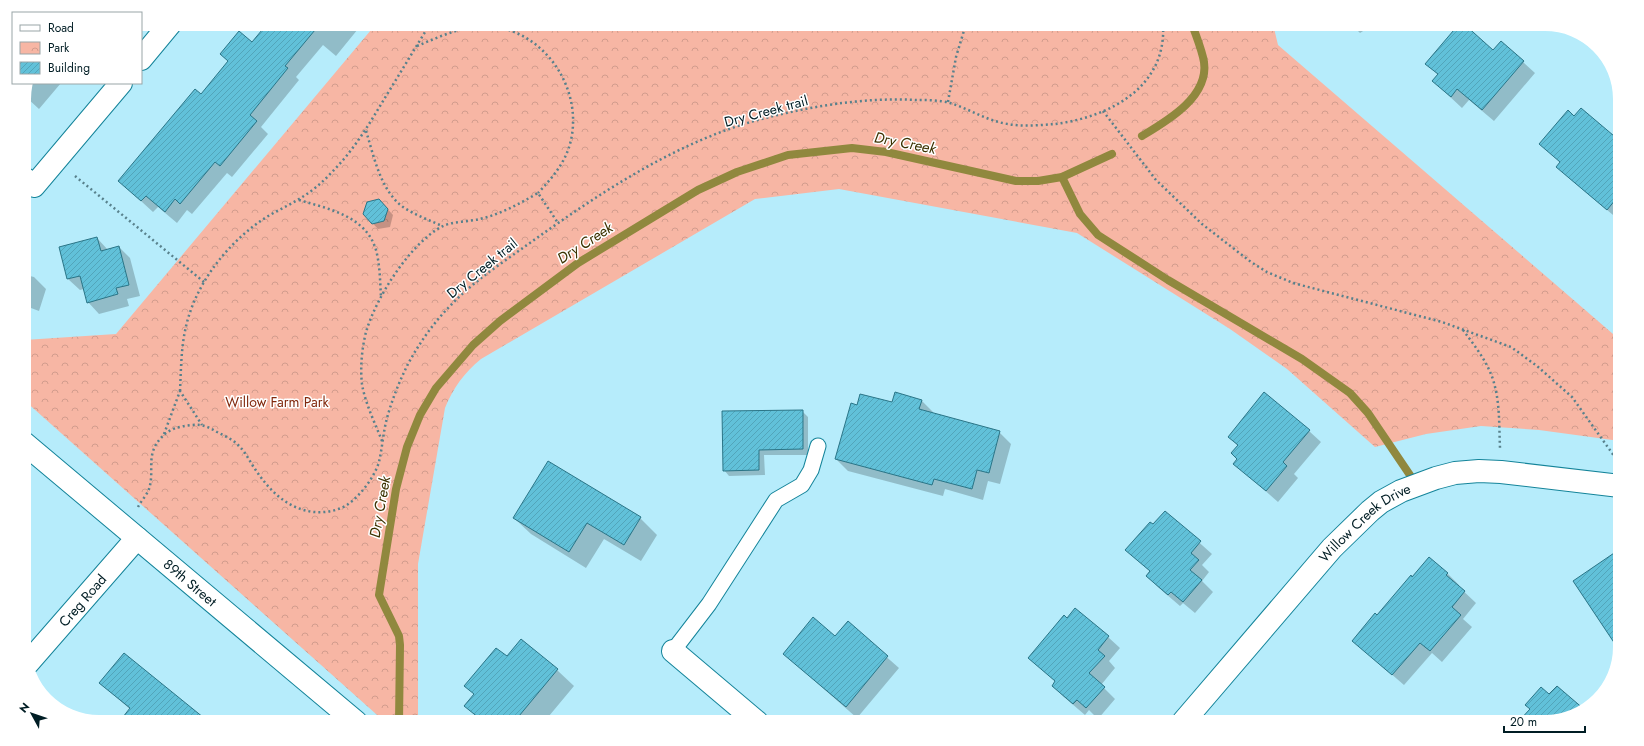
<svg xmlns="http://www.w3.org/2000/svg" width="1644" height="746" viewBox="0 0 1644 746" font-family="Jost,sans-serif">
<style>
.park{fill:url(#park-crowns)}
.shadow{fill:#0003}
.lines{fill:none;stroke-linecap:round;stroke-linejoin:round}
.stream{stroke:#90883e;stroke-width:8}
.building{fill:url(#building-hatch);stroke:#2a7587}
.lane-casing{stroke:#14849a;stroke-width:17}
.street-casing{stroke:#14849a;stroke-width:24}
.path{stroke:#58818c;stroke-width:2.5;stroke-dasharray:2 3;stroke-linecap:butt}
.lane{stroke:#fff;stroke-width:15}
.street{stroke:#fff;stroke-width:22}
.labels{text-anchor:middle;stroke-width:3;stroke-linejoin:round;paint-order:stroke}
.street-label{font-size:14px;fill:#001d24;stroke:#fff}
.park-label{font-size:14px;fill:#81280c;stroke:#fff}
.water-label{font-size:15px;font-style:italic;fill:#3b3101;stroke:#fff}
</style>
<defs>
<pattern id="park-crowns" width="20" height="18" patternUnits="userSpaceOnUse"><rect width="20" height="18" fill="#f7b6a4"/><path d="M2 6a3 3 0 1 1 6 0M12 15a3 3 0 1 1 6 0" fill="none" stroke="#d29c8d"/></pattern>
<pattern id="building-hatch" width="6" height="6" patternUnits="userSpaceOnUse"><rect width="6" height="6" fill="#61c1d9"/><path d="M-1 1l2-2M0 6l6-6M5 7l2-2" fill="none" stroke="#52a5ba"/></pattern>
</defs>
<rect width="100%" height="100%" fill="#b6ecfb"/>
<path class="park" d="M 376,24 L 1273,24 L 1278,45 L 1620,340 L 1620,441 L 1539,430 L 1481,426 L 1426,434 L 1375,447 L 1287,369 L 1230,329 L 1077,233 L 839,189 L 755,199 L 481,359 C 464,373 453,388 445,408 L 418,564 L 418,722 L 385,722 L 24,400 L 24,340 L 116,334 Z"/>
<g class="shadow">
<path d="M 269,24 L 354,24 L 358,29 L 336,56 L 323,45 L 296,77 L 299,80 L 261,127 L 268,134 L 232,177 L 227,173 L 192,214 L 187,210 L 177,223 L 158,207 L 153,212 L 119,181 L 201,95 L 229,62 L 221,54 L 252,43 Z"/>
<path d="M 1351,24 L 1374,24 L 1360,33 Z"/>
<path d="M 1460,24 L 1462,24 L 1493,51 L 1501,42 L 1535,73 L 1494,121 L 1469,100 L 1462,108 L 1433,81 L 1438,75 L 1427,63 Z"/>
<path d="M 29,83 L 61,83 L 39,109 L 27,98 L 24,101 L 24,95 Z"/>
<path d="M 1575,117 L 1620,143 L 1619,220 L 1569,178 L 1561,163 L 1541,144 Z"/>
<path d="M 385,206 L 393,215 L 390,227 L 378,229 L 364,214 Z"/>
<path d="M 97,238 L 108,250 L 119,247 L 130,258 L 140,296 L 127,299 L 129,306 L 99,314 L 88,302 L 84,289 L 80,290 L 68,279 Z"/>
<path d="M 24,259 L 30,264 L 26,275 L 34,277 L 46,289 L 39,311 L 31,308 L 25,327 Z"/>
<path d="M 922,401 L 933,412 L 933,414 L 999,432 L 1011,444 L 1000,484 L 988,481 L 983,500 L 945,489 L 943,496 L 848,471 L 836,459 L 857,406 Z"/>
<path d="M 802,411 L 808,417 L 808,455 L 764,455 L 765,475 L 729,476 L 724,470 Z"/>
<path d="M 1309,431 L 1321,442 L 1294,474 L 1298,478 L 1278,502 L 1235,464 L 1238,459 L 1238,446 L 1229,437 Z"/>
<path d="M 1165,512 L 1212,554 L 1202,565 L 1209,572 L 1202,581 L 1213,592 L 1195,613 L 1183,603 L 1180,606 L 1159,588 L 1147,576 L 1151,572 L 1138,561 L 1153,526 Z"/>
<path d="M 514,518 L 640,518 L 657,535 L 641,561 L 604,539 L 586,568 L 531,534 Z"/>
<path d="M 1429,558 L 1448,574 L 1459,585 L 1458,586 L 1476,603 L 1463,619 L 1472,627 L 1442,662 L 1432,653 L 1404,685 L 1353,641 L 1377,617 Z"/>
<path d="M 1067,619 L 1108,637 L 1120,648 L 1109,661 L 1115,668 L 1101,685 L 1115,699 L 1098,719 L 1089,710 L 1085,715 L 1064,697 L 1053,686 L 1056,682 L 1029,658 Z"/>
<path d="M 848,623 L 899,668 L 857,718 L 784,654 L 835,637 Z"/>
<path d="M 522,640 L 557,670 L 574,686 L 544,722 L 482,722 L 466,706 L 475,695 L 466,686 L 507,658 Z"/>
<path d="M 100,683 L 196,713 L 131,710 Z"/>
<path d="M 956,716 L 962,722 L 951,722 Z"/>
</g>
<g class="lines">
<g class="stream">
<path d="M 1142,136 C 1167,121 1209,97 1204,62 C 1202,50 1196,36 1192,24"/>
<path d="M 1062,177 L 1080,214 L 1098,235 L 1168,280 L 1302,359 L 1350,393 L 1368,413 L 1416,484"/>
<path d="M 399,722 L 400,645 L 399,636 L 379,595 L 396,489 L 407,447 L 420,415 L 436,388 L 473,345 L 500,321 L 578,263 L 698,190 L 737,172 L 788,155 L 852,148 L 886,152 L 1016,181 L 1038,181 L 1062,177 L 1112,154"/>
</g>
</g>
<g class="building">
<path d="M 267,24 L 320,24 L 285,66 L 288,68 L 250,115 L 257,121 L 220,166 L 215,162 L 180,204 L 175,199 L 165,212 L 146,196 L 141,201 L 118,181 L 195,89 L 201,94 L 228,61 L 220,54 L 239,31 L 252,42 Z"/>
<path d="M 1459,24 L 1464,24 L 1493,50 L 1501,41 L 1524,61 L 1482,110 L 1457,89 L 1451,97 L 1432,81 L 1438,74 L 1425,64 Z"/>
<path d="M 1581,108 L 1620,141 L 1620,194 L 1607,210 L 1556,167 L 1560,162 L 1539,144 L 1568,110 L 1574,116 Z"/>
<path d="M 379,199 L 388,209 L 384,221 L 372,224 L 363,214 L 367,202 Z"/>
<path d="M 97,237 L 101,251 L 119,246 L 129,285 L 116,288 L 118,294 L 87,303 L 80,276 L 67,279 L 59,247 Z"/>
<path d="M 895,392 L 922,400 L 919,409 L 1000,431 L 989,473 L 977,470 L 972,489 L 934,479 L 932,485 L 835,459 L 851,403 L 857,405 L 860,394 L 892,402 Z"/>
<path d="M 1264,392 L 1310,430 L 1283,462 L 1287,466 L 1266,491 L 1233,464 L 1237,459 L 1231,453 L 1238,445 L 1228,437 Z"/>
<path d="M 803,410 L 803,449 L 759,450 L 759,470 L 723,471 L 722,411 Z"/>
<path d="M 548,461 L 641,517 L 624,545 L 587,523 L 569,552 L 513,518 Z"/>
<path d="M 1165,511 L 1201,541 L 1191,553 L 1199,560 L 1190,570 L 1202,580 L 1183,602 L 1171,592 L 1168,595 L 1146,576 L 1150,571 L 1125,550 L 1150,522 L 1153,524 Z"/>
<path d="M 1620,549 L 1620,647 L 1619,650 L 1573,581 Z"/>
<path d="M 1429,557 L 1448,573 L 1446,575 L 1465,591 L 1452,607 L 1461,615 L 1430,651 L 1420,643 L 1392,675 L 1352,641 L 1375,613 L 1377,615 L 1411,575 L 1412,577 Z"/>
<path d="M 1075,608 L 1109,636 L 1098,650 L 1105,656 L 1089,673 L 1105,687 L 1086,708 L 1077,700 L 1073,704 L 1052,686 L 1055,681 L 1028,658 L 1064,615 L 1067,618 Z"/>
<path d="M 813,617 L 835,636 L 848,621 L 888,656 L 846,707 L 783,654 Z"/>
<path d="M 521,639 L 558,669 L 514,722 L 484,722 L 464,706 L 474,694 L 464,686 L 496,648 L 507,656 Z"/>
<path d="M 124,653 L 209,722 L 119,722 L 130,708 L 99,683 Z"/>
<path d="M 1557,686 L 1585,710 L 1545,722 L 1518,722 L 1530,709 L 1525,705 L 1541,687 L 1549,694 Z"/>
</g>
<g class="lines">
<defs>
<path id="lane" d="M 673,651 L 709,604 L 776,500 L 802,485 L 811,470 L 818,446"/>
<g id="street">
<path d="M 141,59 L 170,24"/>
<path d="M 24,178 L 34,186 L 121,83"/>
<path id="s1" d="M 24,443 L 356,722"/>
<path d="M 673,651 L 757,722"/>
<path id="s2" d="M 28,663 L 137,538"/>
<path id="s3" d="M 1183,722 L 1332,548 L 1370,511 L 1381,502 L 1401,491 L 1436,478 L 1455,473 L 1479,471 L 1501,472 L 1620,486"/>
</g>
</defs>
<use href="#lane" class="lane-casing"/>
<use href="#street" class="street-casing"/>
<g class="path">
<path d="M 417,46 C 439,37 462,26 486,26 C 542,28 583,86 571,140 C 566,162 553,177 538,193"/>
<path d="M 948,102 L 956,57 L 966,24"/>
<path d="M 1103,111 L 1156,180 L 1202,224 L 1251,262 L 1267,272 L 1293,283 L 1442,322 L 1511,347 L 1537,366 L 1572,397 L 1617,460"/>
<path d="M 366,131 C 374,156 380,190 403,207 C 415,215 429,220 442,226"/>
<path d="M 75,176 L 204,282"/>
<path d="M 299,200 C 329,209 366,216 376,250 C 380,265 380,281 381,297"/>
<path d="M 1463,330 C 1475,346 1489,364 1494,383 C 1500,404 1499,426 1500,448"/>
<path d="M 180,391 C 181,371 181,350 185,331 C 194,285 227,243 265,218 C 276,211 288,206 299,199 C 311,192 322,183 332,172 C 354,150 370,123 386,96 C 401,72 415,48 430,24"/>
<path d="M 164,434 L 180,391 L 202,425"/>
<path d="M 382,441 C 375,423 365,403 362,384 C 360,367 362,348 366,332 C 376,298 409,245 441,227 C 452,221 468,222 480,219 C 501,214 519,204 538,193 L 558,223"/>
<path d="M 138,507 C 141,501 147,495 149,489 C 155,471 145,455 161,438 C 168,429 180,426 192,425 C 202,424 209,427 217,432 C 225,436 234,440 240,447 C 246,453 250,462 255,469 C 269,490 287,509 314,512 C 325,513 337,511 347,505 C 360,496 374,478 379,462 C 382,449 383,435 386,422 C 391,402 399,382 408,364 C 420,342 434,322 452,304 C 474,281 502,263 527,245 C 597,195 671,145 754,121 C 806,107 862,97 916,100 C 927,100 940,100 950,103 C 970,109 987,121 1008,124 C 1023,127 1040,125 1055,124 C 1110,117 1167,87 1163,24"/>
</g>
<use href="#lane" class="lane"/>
<use href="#street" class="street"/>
</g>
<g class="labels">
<g class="street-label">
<text transform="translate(766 111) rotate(-15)" y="5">Dry Creek trail</text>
<text transform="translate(482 268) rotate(-39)" y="5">Dry Creek trail</text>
<text dy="5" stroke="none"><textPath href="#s3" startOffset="271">Willow Creek Drive</textPath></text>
<text dy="5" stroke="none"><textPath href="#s1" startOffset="217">89th Street</textPath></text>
<text dy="5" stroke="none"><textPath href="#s2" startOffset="83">Creg Road</textPath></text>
</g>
<g class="park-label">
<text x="277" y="407">Willow Farm Park</text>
</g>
<g class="water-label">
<text transform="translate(905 143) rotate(11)" y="5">Dry Creek</text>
<text transform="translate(585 243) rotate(-33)" y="5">Dry Creek</text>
<text transform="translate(380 507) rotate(-80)" y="5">Dry Creek</text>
</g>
</g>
<path d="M0 0H1644V746H0ZM99 31H1545A68 68 0 0 1 1613 99V647A68 68 0 0 1 1545 715H99A68 68 0 0 1 31 647V99A68 68 0 0 1 99 31Z" fill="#fff" fill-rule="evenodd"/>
<rect x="12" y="12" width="130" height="72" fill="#ffffff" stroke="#99a5a7"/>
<rect x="20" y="25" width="20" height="6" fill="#ffffff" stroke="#99a5a7"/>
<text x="48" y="32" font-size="12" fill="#001d24">Road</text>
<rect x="20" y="42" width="20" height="12" fill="url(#park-crowns)" stroke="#99a5a7"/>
<text x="48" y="52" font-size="12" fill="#001d24">Park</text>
<rect x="20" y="62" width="20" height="12" fill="url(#building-hatch)" stroke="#99a5a7"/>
<text x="48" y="72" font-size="12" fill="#001d24">Building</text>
<g transform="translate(32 714) rotate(310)" stroke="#ffffff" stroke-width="3" paint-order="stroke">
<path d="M0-3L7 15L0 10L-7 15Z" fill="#001d24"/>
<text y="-6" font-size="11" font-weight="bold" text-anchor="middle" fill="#001d24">N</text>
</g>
<path d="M1504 726v6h81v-6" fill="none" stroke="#001d24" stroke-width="2"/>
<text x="1510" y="726" font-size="12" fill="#001d24" stroke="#ffffff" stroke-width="3" paint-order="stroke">20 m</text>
</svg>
